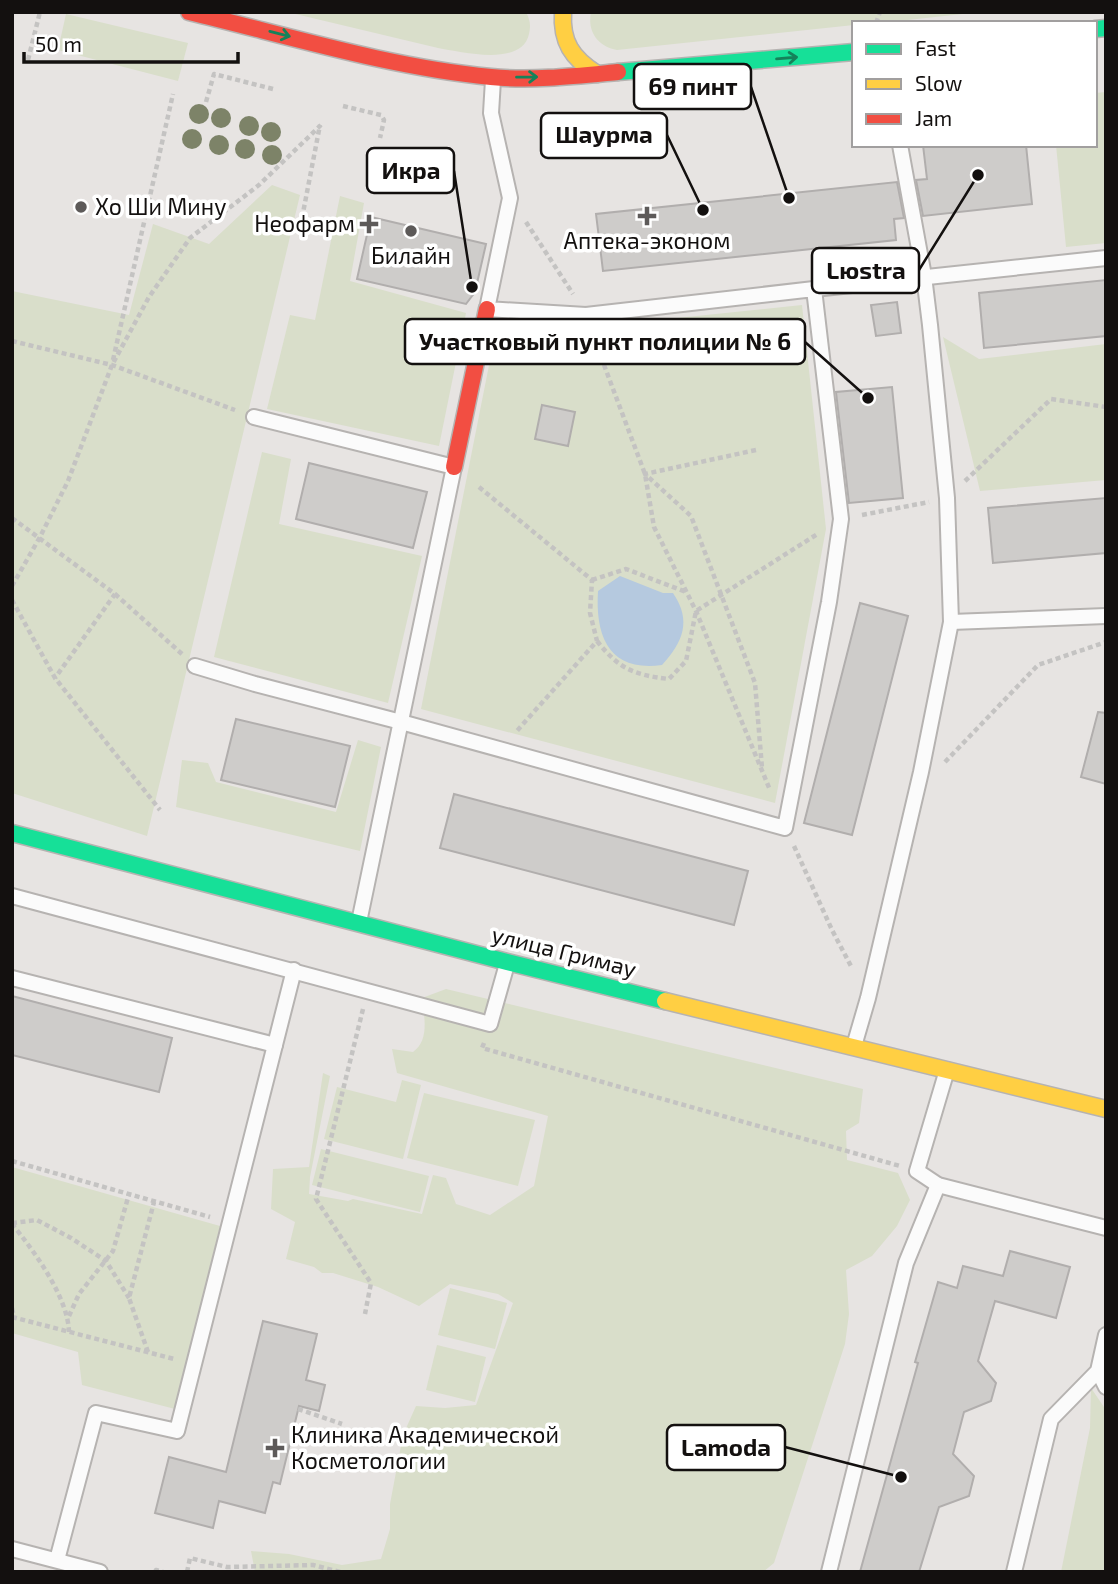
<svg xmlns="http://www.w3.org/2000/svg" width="1118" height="1584" viewBox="0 0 1118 1584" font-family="'Exo 2',sans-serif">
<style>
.green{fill:#d9deca}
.water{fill:#b5c9df}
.building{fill:#ceccca;stroke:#b1aead;stroke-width:2}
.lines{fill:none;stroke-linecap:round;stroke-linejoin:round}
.lane-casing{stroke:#b6b3b1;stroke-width:18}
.fast-casing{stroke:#b6b3b1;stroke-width:19}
.slow-casing{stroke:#b6b3b1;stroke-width:19}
.jam-casing{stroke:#b6b3b1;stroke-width:19}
.path{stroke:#c4c3c2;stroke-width:4.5;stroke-dasharray:5 3.5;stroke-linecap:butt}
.lane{stroke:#fbfbfb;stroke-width:14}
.fast{stroke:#16e098;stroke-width:16}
.slow{stroke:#ffcf43;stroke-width:16}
.jam{stroke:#f24e42;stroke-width:16}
.tree{fill:#7d8368}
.oneway{stroke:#15825a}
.poi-dot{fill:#5d5a59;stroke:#fff;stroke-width:2.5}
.labels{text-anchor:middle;stroke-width:7;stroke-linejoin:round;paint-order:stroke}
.poi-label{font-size:23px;fill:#13100f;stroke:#fff;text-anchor:start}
.street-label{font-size:23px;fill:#13100f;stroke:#fff}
.leader{fill:none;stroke:#13100f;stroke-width:2.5}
.callout-dot{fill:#13100f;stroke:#fff;stroke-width:2.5}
.callout{fill:#fff;stroke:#13100f;stroke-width:2.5}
.callout-label{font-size:24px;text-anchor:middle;font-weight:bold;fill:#13100f}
</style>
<rect width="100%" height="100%" fill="#e7e4e2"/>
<g class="green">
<path d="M 287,12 L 526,12 C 530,20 531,25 529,34 C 522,67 462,52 438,48 Z"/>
<path d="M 591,12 L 981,12 L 880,23 L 854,23 L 854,25 L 617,50 C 598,46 587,32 591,12 Z"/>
<path d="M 66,14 L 188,43 L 178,81 L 58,50 Z"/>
<path d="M 1106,92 L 1106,243 L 1066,247 L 1056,145 L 1095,145 L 1095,93 Z"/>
<path d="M 272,185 L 300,195 L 147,836 L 12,793 L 12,291 L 129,315 L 153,224 L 209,244 Z"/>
<path d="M 340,196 L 364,203 L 350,281 L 466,313 L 439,446 L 267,409 L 290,315 L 315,320 Z"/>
<path d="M 802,305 L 826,529 L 775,803 L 421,709 L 492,350 L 590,327 Z"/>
<path d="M 943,337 L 979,359 L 1106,344 L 1106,480 L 980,491 Z"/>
<path d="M 262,452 L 291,459 L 279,524 L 422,556 L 388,703 L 214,657 Z"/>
<path d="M 358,740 L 381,747 L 360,851 L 176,807 L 182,760 L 208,763 L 216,782 L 336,812 Z"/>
<path d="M 446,989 L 863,1089 L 859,1123 L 846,1131 L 847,1160 L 898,1173 L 910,1200 L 897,1226 L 872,1256 L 846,1270 L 849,1314 L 845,1344 L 774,1563 L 763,1572 L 255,1572 L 251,1551 L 289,1554 L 342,1565 L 381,1559 L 390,1529 L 390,1504 L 403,1435 L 416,1406 L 445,1408 L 476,1405 L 513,1303 L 498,1294 L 450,1284 L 419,1306 L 378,1287 L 333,1273 L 322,1273 L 314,1267 L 286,1259 L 295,1222 L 271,1209 L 273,1169 L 309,1167 L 323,1073 L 330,1076 L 310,1177 L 309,1194 L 348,1201 L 353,1199 L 422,1214 L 433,1175 L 446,1178 L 456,1204 L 490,1215 L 534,1186 L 548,1116 L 397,1073 L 392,1049 L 413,1052 C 430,1040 424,1016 422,998 Z"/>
<path d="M 402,1080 L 421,1085 L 403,1159 L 324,1139 L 337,1087 L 396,1102 Z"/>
<path d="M 424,1093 L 535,1120 L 518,1186 L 407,1158 Z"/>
<path d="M 321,1149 L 429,1176 L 420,1212 L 312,1185 Z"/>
<path d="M 12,1167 L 220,1226 L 175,1409 L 82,1385 L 78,1352 L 12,1333 Z"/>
<path d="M 450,1288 L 507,1303 L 495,1349 L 438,1335 Z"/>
<path d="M 437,1345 L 486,1357 L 475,1402 L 426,1390 Z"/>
<path d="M 1091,1388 L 1106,1410 L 1106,1572 L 1061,1572 L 1090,1428 Z"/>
</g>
<path class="water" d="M 620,576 L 663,593 L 673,593 C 692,621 683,642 662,665 C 610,672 595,638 598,591 Z"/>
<g class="building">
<path d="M 923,145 L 1026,145 L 1032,204 L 923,216 L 916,180 L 927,179 Z"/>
<path d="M 897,182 L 904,218 L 894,219 L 896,240 L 603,271 L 596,214 Z"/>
<path d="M 371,217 L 486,244 L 475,292 L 466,304 L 357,279 Z"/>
<path d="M 1106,280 L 1106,336 L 984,348 L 979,293 Z"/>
<path d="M 897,302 L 901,333 L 876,336 L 871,305 Z"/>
<path d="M 892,387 L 903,498 L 849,503 L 836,392 Z"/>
<path d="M 542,405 L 575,412 L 568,446 L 535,439 Z"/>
<path d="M 309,463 L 427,492 L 413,548 L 296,519 Z"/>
<path d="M 1106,498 L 1106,553 L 993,563 L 988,508 Z"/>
<path d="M 860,603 L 908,616 L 852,835 L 804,823 Z"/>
<path d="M 1098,712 L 1106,713 L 1106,784 L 1081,777 Z"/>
<path d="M 236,719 L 350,746 L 335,807 L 221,780 Z"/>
<path d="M 454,794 L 748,871 L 734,925 L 440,848 Z"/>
<path d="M 12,996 L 172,1038 L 159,1092 L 12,1055 Z"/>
<path d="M 1010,1251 L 1070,1267 L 1056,1318 L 995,1301 L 978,1361 L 996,1383 L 991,1401 L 964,1412 L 953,1454 L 974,1476 L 969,1496 L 939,1507 L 919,1572 L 860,1572 L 918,1363 L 915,1362 L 938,1282 L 957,1288 L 963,1266 L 1003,1276 Z"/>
<path d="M 263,1321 L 317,1334 L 306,1380 L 325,1385 L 319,1411 L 299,1406 L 280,1484 L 273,1482 L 265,1513 L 219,1501 L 213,1528 L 155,1513 L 169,1457 L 226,1472 Z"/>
</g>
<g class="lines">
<defs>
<g id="lane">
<path d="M 814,289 L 1106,258"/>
<path d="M 254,417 L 454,467 L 359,922"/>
<path d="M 951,622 L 1106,616"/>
<path d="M 195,666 L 255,684 L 401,722 L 785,828 L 829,602 L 841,519 L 814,289 L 586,315 L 487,309 L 510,198 L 491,113 L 493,80"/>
<path d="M 12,896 L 490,1024 L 507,964"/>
<path d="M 12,978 L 275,1045"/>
<path d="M 854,1046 L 868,998 L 921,772 L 951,622 L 947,498 L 930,325 L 924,276 L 900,145"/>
<path d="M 947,1070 L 917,1171 L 938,1185 L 1106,1228"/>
<path d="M 1098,1371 L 1106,1387"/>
<path d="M 12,1549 L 100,1572"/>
<path d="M 57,1560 L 96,1413 L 177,1431 L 294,970"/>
<path d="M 829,1572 L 906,1263 L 938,1185"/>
<path d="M 1014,1572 L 1051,1419 L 1098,1371 L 1106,1335"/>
</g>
<g id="fast">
<path d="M 1095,29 L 1106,28"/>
<path d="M 618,72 L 854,52"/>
<path d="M 12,833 L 507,962 L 665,1001"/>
</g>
<g id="slow">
<path d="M 563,12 C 561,42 572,58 597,74"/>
<path d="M 665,1001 L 1106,1109"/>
</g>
<g id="jam">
<path d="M 189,12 C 289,36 389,67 491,77 C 533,81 576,76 618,72"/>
<path d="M 454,467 L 487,309"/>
</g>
</defs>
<use href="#lane" class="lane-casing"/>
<use href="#fast" class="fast-casing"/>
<use href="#slow" class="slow-casing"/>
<use href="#jam" class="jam-casing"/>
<g class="path">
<path d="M 876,23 L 880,12"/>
<path d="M 28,60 L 40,12"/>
<path d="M 206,102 L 214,74 L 273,89"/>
<path d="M 343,106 L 381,115 L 384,120 L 380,138"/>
<path d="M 302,218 L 320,125"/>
<path d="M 526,222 L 573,294"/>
<path d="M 592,333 L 645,474 L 654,527 L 696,611 L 770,790"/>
<path d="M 12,341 L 112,365 L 235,410"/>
<path d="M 113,360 L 173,94"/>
<path d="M 756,450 L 645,474 L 691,516 L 755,683 L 762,768"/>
<path d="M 965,481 L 1051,399 L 1106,407"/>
<path d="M 479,487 L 592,580 L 590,613 L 597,641 L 515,733"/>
<path d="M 862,515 L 929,502"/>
<path d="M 12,518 L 115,594 L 55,678"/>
<path d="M 592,580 L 626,569 L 686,592"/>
<path d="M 12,586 L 40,537 L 68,481 L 112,365 L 149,297 L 190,238 L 259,185 L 321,125"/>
<path d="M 115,594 L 182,654"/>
<path d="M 12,600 L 55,678 L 160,810"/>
<path d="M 597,641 C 619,669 634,675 669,679 L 686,661 L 696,611 L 819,533"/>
<path d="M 945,762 L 1038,665 L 1106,642"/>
<path d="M 794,846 L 832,930 L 852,968"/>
<path d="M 363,1009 L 316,1199 L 371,1283 L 365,1314"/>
<path d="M 484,1043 L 482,1048 L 900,1166"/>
<path d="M 12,1161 L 210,1217"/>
<path d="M 12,1223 L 37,1220 L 71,1238 L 106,1261 L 129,1298"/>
<path d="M 12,1224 C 34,1251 68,1297 69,1332"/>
<path d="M 12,1308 L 14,1317"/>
<path d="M 69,1316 L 79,1294 L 113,1251 L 129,1194"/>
<path d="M 12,1317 L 174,1359"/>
<path d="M 148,1352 L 129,1298 L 154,1202"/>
<path d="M 298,1409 L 342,1424"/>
<path d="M 155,1572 L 156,1570 L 163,1572"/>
<path d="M 187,1572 L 190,1558 L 227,1567 L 313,1565 L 340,1572"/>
</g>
<use href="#lane" class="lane"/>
<use href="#fast" class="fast"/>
<use href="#slow" class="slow"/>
<use href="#jam" class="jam"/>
</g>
<g class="tree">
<circle cx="199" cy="114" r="10"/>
<circle cx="221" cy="118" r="10"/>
<circle cx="249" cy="126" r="10"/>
<circle cx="271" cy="132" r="10"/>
<circle cx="192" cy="139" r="10"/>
<circle cx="219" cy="145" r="10"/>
<circle cx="245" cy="149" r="10"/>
<circle cx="272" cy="155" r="10"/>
</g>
<defs><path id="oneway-shaft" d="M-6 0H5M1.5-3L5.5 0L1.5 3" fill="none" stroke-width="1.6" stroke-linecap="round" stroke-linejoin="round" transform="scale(1.75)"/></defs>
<g class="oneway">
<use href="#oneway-shaft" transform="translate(280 34) rotate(14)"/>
<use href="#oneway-shaft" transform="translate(787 58) rotate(-5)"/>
<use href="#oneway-shaft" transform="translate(527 77) rotate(-1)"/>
</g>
<g class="poi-dot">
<circle cx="81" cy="207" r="7"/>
<path d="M643.5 205.5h7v7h7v7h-7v7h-7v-7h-7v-7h7z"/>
<path d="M365.5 213.5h7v7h7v7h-7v7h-7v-7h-7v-7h7z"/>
<circle cx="411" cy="231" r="7"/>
<path d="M271.5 1437.5h7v7h7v7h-7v7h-7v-7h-7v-7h7z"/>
</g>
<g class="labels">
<g class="poi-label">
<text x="95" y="215">Хо Ши Мину</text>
<text x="355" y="232" text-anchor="end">Неофарм</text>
<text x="647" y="249" text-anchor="middle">Аптека-эконом</text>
<text x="411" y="264" text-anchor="middle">Билайн</text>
<text x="291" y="1443">Клиника Академической<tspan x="291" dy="26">Косметологии</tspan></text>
</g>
<g class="street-label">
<text transform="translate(564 952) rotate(14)" y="8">улица Гримау</text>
</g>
</g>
<path class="leader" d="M789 198L751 87M703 210L667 135M472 287L454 171M978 175L919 270M868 398L805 342M901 1477L785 1447"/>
<g class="callout-dot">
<circle cx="789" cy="198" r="7"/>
<circle cx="703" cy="210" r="7"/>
<circle cx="472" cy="287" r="7"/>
<circle cx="978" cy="175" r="7"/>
<circle cx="868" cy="398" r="7"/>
<circle cx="901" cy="1477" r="7"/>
</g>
<g class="callout">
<rect x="634" y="64" width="117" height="45" rx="7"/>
<rect x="541" y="113" width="126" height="45" rx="7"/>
<rect x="367" y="148" width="87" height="45" rx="7"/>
<rect x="812" y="248" width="107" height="45" rx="7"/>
<rect x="405" y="319" width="400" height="45" rx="7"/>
<rect x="667" y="1425" width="118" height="45" rx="7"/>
</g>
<g class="callout-label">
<text x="693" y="95">69 пинт</text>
<text x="604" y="143">Шаурма</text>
<text x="411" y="179">Икра</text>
<text x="866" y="279">Lюstra</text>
<text x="605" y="350">Участковый пункт полиции № 6</text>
<text x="726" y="1456">Lamoda</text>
</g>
<rect width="1118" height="1584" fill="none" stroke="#13100f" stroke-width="28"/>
<rect x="852" y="21" width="245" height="126" fill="#ffffff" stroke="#a19f9f" stroke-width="2"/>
<rect x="866" y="44" width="35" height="10" fill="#16e098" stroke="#a19f9f" stroke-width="2"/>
<text x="915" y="56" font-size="21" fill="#13100f">Fast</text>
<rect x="866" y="79" width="35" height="10" fill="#ffcf43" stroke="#a19f9f" stroke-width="2"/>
<text x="915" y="91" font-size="21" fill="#13100f">Slow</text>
<rect x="866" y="114" width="35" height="10" fill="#f24e42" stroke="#a19f9f" stroke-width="2"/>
<text x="915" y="126" font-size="21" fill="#13100f">Jam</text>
<path d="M24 52v10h214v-10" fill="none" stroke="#13100f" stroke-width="3.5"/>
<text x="35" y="52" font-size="21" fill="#13100f" stroke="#ffffff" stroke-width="5" paint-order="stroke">50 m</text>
</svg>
